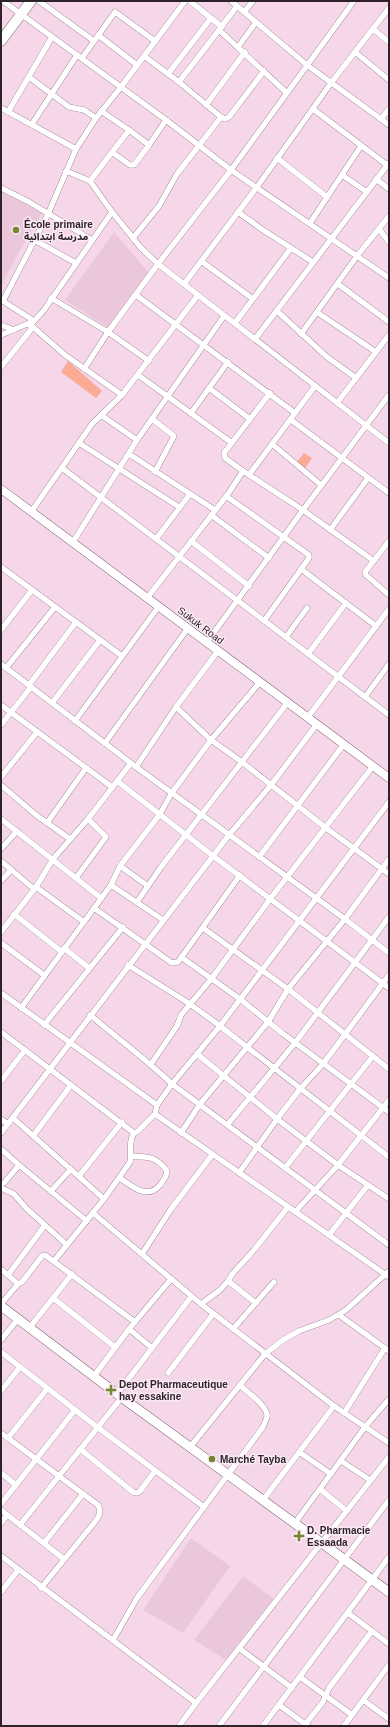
<svg xmlns="http://www.w3.org/2000/svg" width="390" height="1727" viewBox="0 0 390 1727" font-family="Arial,'Noto Sans Arabic',sans-serif">
<style>
.built{fill:#ebc7dc}
.green{fill:#fbaa93}
.lines{fill:none;stroke-linecap:round;stroke-linejoin:round}
.street-casing{stroke:#7a6070;stroke-width:6}
.secondary-casing{stroke:#7a6070;stroke-width:9}
.primary-casing{stroke:#7a6070;stroke-width:10}
.highway-casing{stroke:#7a6070;stroke-width:11}
.street{stroke:#fff;stroke-width:5.5}
.secondary{stroke:#fff;stroke-width:8}
.primary{stroke:#fff;stroke-width:9}
.highway{stroke:#fff;stroke-width:10}
.poi-dot{fill:#748534;stroke:#fbe9f4;stroke-width:1.5}
.labels{text-anchor:middle;stroke-width:3;stroke-linejoin:round;paint-order:stroke}
.poi-label{font-size:10px;font-weight:bold;fill:#2e232a;stroke:#fbe9f4;text-anchor:start}
.street-label{font-size:10px;fill:#2e232a;stroke:#fbe9f4}
</style>
<rect width="100%" height="100%" fill="#f6d7ea"/>
<g class="built">
<path d="M 1,191 L 42,213 L 16,257 L 1,286 Z"/>
<path d="M 114,232 L 149,273 L 109,328 L 65,300 Z"/>
<path d="M 191,1538 L 230,1566 L 183,1633 L 143,1610 Z"/>
<path d="M 243,1576 L 274,1599 L 226,1660 L 194,1640 Z"/>
</g>
<g class="green">
<path d="M 68,361 L 102,391 L 96,398 L 61,372 Z"/>
<path d="M 304,453 L 312,458 L 305,468 L 297,462 Z"/>
</g>
<g class="lines">
<defs>
<g id="street">
<path d="M 3,1 L 166,120 L 231,170 L 389,278"/>
<path d="M 39,1 L 94,41"/>
<path d="M 190,1 L 222,27"/>
<path d="M 231,1 L 307,65 L 389,125"/>
<path d="M 244,12 L 253,1"/>
<path d="M 373,29 L 389,42"/>
<path d="M 219,30 L 287,93"/>
<path d="M 98,35 L 137,65"/>
<path d="M 238,47 L 256,22"/>
<path d="M 355,52 L 389,80"/>
<path d="M 82,58 L 115,12 L 155,41"/>
<path d="M 168,74 L 211,18"/>
<path d="M 29,77 L 69,107 L 84,110 L 96,118"/>
<path d="M 179,82 L 219,30 L 237,6"/>
<path d="M 206,105 L 245,52"/>
<path d="M 1,108 L 76,149 L 96,118 L 121,87 L 185,1"/>
<path d="M 313,109 L 387,165"/>
<path d="M 8,112 L 52,37"/>
<path d="M 221,117 L 225,119 L 229,117 L 264,71"/>
<path d="M 381,119 L 389,109"/>
<path d="M 32,124 L 77,55"/>
<path d="M 129,130 L 149,145 L 166,120"/>
<path d="M 113,153 L 130,165 L 134,165 L 149,145"/>
<path d="M 277,158 L 327,197"/>
<path d="M 342,175 L 367,192"/>
<path d="M 376,179 L 389,189"/>
<path d="M 90,181 L 129,130 L 101,111"/>
<path d="M 1,188 L 29,202 L 92,240"/>
<path d="M 112,212 L 141,248 L 158,264 L 389,443"/>
<path d="M 238,212 L 263,230 L 313,262"/>
<path d="M 310,223 L 361,146"/>
<path d="M 379,229 L 389,242"/>
<path d="M 133,238 L 159,206 L 177,174 L 221,117 L 179,82 L 144,56"/>
<path d="M 36,241 L 76,263"/>
<path d="M 201,261 L 253,299"/>
<path d="M 184,284 L 257,187 L 331,83 L 389,8"/>
<path d="M 338,284 L 389,322"/>
<path d="M 136,295 L 295,413"/>
<path d="M 51,298 L 108,332 L 158,264 L 231,170 L 354,1"/>
<path d="M 277,311 L 327,357 L 356,378"/>
<path d="M 318,313 L 376,352"/>
<path d="M 34,321 L 44,310 L 112,212 L 90,181 L 66,171"/>
<path d="M 235,323 L 291,248"/>
<path d="M 1,325 L 14,330"/>
<path d="M 301,334 L 357,256 L 389,216"/>
<path d="M 1,335 L 34,321 L 3,301 L 48,214 L 76,149"/>
<path d="M 255,339 L 389,163"/>
<path d="M 1,367 L 33,327 L 29,325"/>
<path d="M 84,369 L 108,332 L 149,361"/>
<path d="M 138,375 L 232,443"/>
<path d="M 209,388 L 250,419"/>
<path d="M 122,395 L 198,295"/>
<path d="M 337,403 L 389,335"/>
<path d="M 191,413 L 228,362"/>
<path d="M 101,415 L 137,440"/>
<path d="M 152,419 L 174,436 L 155,472"/>
<path d="M 291,420 L 389,493"/>
<path d="M 79,443 L 179,507"/>
<path d="M 272,444 L 321,485"/>
<path d="M 129,454 L 215,510"/>
<path d="M 62,468 L 389,715"/>
<path d="M 243,471 L 225,458 L 224,453 L 270,393"/>
<path d="M 249,475 L 315,386"/>
<path d="M 226,496 L 309,555 L 309,558 L 264,621"/>
<path d="M 31,512 L 92,424 L 122,395 L 65,355 L 33,327"/>
<path d="M 211,515 L 269,558"/>
<path d="M 330,530 L 368,478"/>
<path d="M 156,539 L 190,494"/>
<path d="M 191,541 L 249,586"/>
<path d="M 389,541 L 365,572 L 366,575 L 389,595"/>
<path d="M 73,542 L 137,440 L 224,316"/>
<path d="M 1,567 L 122,656"/>
<path d="M 301,569 L 376,626"/>
<path d="M 147,598 L 228,494 L 243,471 L 303,510 L 374,561"/>
<path d="M 1,630 L 32,590"/>
<path d="M 286,637 L 307,608"/>
<path d="M 207,642 L 303,510 L 389,395"/>
<path d="M 308,654 L 346,603"/>
<path d="M 1,664 L 136,767 L 176,707 L 218,651"/>
<path d="M 6,668 L 55,607"/>
<path d="M 29,685 L 76,622"/>
<path d="M 365,697 L 389,664"/>
<path d="M 52,703 L 100,640"/>
<path d="M 1,705 L 112,787"/>
<path d="M 176,707 L 211,740 L 242,762 L 326,828 L 389,874"/>
<path d="M 308,717 L 389,609"/>
<path d="M 75,721 L 159,606"/>
<path d="M 1,725 L 31,687"/>
<path d="M 105,743 L 188,628"/>
<path d="M 136,767 L 345,919 L 389,953"/>
<path d="M 1,777 L 37,732"/>
<path d="M 117,781 L 213,856 L 389,988"/>
<path d="M 1,785 L 36,815 L 70,839"/>
<path d="M 1,819 L 101,898"/>
<path d="M 47,823 L 86,768"/>
<path d="M 1,849 L 17,831"/>
<path d="M 259,857 L 344,744"/>
<path d="M 1,861 L 34,889"/>
<path d="M 120,866 L 148,886"/>
<path d="M 76,878 L 106,837 L 88,819"/>
<path d="M 1,881 L 11,870"/>
<path d="M 111,885 L 163,920"/>
<path d="M 36,887 L 84,922"/>
<path d="M 137,902 L 161,867 L 288,702"/>
<path d="M 94,908 L 172,963 L 178,962 L 240,875"/>
<path d="M 14,914 L 62,952"/>
<path d="M 203,928 L 288,989 L 389,1069"/>
<path d="M 1,932 L 36,887 L 53,859 L 88,819 L 131,763"/>
<path d="M 1,943 L 44,975"/>
<path d="M 64,948 L 89,968"/>
<path d="M 181,957 L 240,999 L 282,1033 L 389,1112"/>
<path d="M 128,965 L 190,1004 L 220,1026 L 389,1157"/>
<path d="M 1,993 L 157,1105"/>
<path d="M 21,1008 L 111,885 L 120,866 L 160,814 L 171,794 L 211,740 L 260,682"/>
<path d="M 90,1015 C 117,1038 146,1059 172,1084 L 389,1245"/>
<path d="M 44,1025 L 123,927"/>
<path d="M 1,1032 L 134,1133"/>
<path d="M 197,1054 L 277,1119 L 300,1089 L 323,1064 L 389,975"/>
<path d="M 151,1064 L 177,1026 L 181,1015 L 212,978 L 270,899 L 373,766"/>
<path d="M 1,1081 L 25,1050"/>
<path d="M 155,1114 L 389,1277"/>
<path d="M 13,1118 L 104,1199"/>
<path d="M 1,1119 L 8,1124"/>
<path d="M 228,1124 L 295,1043 L 389,917"/>
<path d="M 1,1133 L 229,835 L 271,785 L 317,724"/>
<path d="M 181,1133 L 200,1104 L 268,1022 L 288,989 L 345,919 L 389,859"/>
<path d="M 33,1136 L 71,1085"/>
<path d="M 1,1149 L 19,1165 L 4,1183 L 1,1184"/>
<path d="M 19,1165 L 87,1221"/>
<path d="M 285,1168 L 373,1056"/>
<path d="M 239,1173 L 277,1119 L 338,1165 L 389,1199"/>
<path d="M 79,1176 L 122,1122"/>
<path d="M 120,1178 C 133,1187 147,1200 160,1185 C 163,1181 167,1176 167,1171 C 156,1156 148,1157 132,1156"/>
<path d="M 1,1188 L 14,1194 L 26,1208 L 67,1245"/>
<path d="M 51,1191 L 71,1169"/>
<path d="M 295,1212 L 338,1165 L 389,1100"/>
<path d="M 93,1213 L 201,1304 L 334,1406 L 389,1443"/>
<path d="M 329,1235 L 368,1185"/>
<path d="M 142,1254 L 171,1209 L 212,1155"/>
<path d="M 54,1261 L 104,1199 L 130,1162 C 132,1152 128,1142 134,1133 L 137,1132 L 155,1114 L 157,1105 L 172,1084 L 220,1026 L 389,802"/>
<path d="M 1,1269 L 18,1284"/>
<path d="M 8,1275 L 45,1225"/>
<path d="M 228,1281 L 256,1303"/>
<path d="M 53,1298 L 115,1347"/>
<path d="M 1,1304 L 18,1284 L 22,1282 L 42,1256 L 45,1255 L 135,1322"/>
<path d="M 201,1304 L 220,1290 L 228,1281 L 233,1273 L 254,1250 L 288,1207"/>
<path d="M 339,1315 L 389,1351"/>
<path d="M 30,1327 L 72,1274"/>
<path d="M 129,1329 L 152,1348"/>
<path d="M 233,1329 L 274,1282"/>
<path d="M 1,1340 L 18,1319"/>
<path d="M 1,1352 L 97,1427 L 204,1507"/>
<path d="M 168,1373 L 213,1314"/>
<path d="M 94,1376 L 129,1329 L 171,1279"/>
<path d="M 1,1391 L 20,1367"/>
<path d="M 117,1394 L 191,1297"/>
<path d="M 344,1413 L 385,1348"/>
<path d="M 1,1433 L 98,1505 C 102,1513 99,1516 94,1523 L 41,1588"/>
<path d="M 8,1438 L 47,1389"/>
<path d="M 190,1447 L 265,1354 L 283,1340 L 299,1331 L 329,1320 L 346,1310 L 389,1271"/>
<path d="M 80,1449 L 133,1492 L 137,1493 L 140,1491 L 155,1471"/>
<path d="M 299,1452 L 331,1474"/>
<path d="M 341,1461 L 370,1480"/>
<path d="M 1,1473 L 16,1485"/>
<path d="M 321,1490 L 347,1511"/>
<path d="M 263,1500 L 334,1406"/>
<path d="M 1,1504 L 75,1410"/>
<path d="M 1,1510 L 64,1559"/>
<path d="M 1,1523 L 7,1515"/>
<path d="M 295,1523 L 365,1427 L 389,1399"/>
<path d="M 20,1525 L 122,1397"/>
<path d="M 44,1543 L 83,1494"/>
<path d="M 1,1556 L 196,1703 L 179,1726"/>
<path d="M 1,1592 L 18,1570"/>
<path d="M 348,1613 L 389,1644"/>
<path d="M 113,1640 L 137,1598 L 263,1427 C 264,1424 266,1420 267,1417 C 269,1407 247,1392 240,1385"/>
<path d="M 239,1648 L 292,1688"/>
<path d="M 300,1677 L 352,1715"/>
<path d="M 363,1700 L 389,1719"/>
<path d="M 196,1703 L 389,1457"/>
<path d="M 279,1705 L 308,1726"/>
<path d="M 219,1726 L 389,1500"/>
<path d="M 263,1726 L 389,1557"/>
<path d="M 304,1726 L 323,1702 L 329,1688 L 372,1631"/>
<path d="M 344,1726 L 389,1665"/>
</g>
<path id="secondary" d="M 1,489 L 389,778"/>
<path id="primary" d="M 1,1306 L 117,1394 L 389,1592"/>
<path id="highway" d="M 1,41 L 31,1"/>
</defs>
<use href="#street" class="street-casing"/>
<use href="#secondary" class="secondary-casing"/>
<use href="#primary" class="primary-casing"/>
<use href="#highway" class="highway-casing"/>
<use href="#street" class="street"/>
<use href="#secondary" class="secondary"/>
<use href="#primary" class="primary"/>
<use href="#highway" class="highway"/>
</g>
<g class="poi-dot">
<circle cx="16" cy="230" r="4"/>
<path d="M109 1384h4v4h4v4h-4v4h-4v-4h-4v-4h4z"/>
<circle cx="212" cy="1459" r="4"/>
<path d="M297 1530h4v4h4v4h-4v4h-4v-4h-4v-4h4z"/>
</g>
<g class="labels">
<g class="poi-label">
<text x="24" y="228">École primaire<tspan x="24" dy="12">مدرسة ابتدائية</tspan></text>
<text x="119" y="1388">Depot Pharmaceutique<tspan x="119" dy="12">hay essakine</tspan></text>
<text x="220" y="1463">Marché Tayba</text>
<text x="307" y="1534">D. Pharmacie<tspan x="307" dy="12">Essaada</tspan></text>
</g>
<g class="street-label">
<text transform="translate(201 625) rotate(37)" y="4">Sukuk Road</text>
</g>
</g>
<rect width="390" height="1727" fill="none" stroke="#2e232a" stroke-width="4"/>
</svg>
